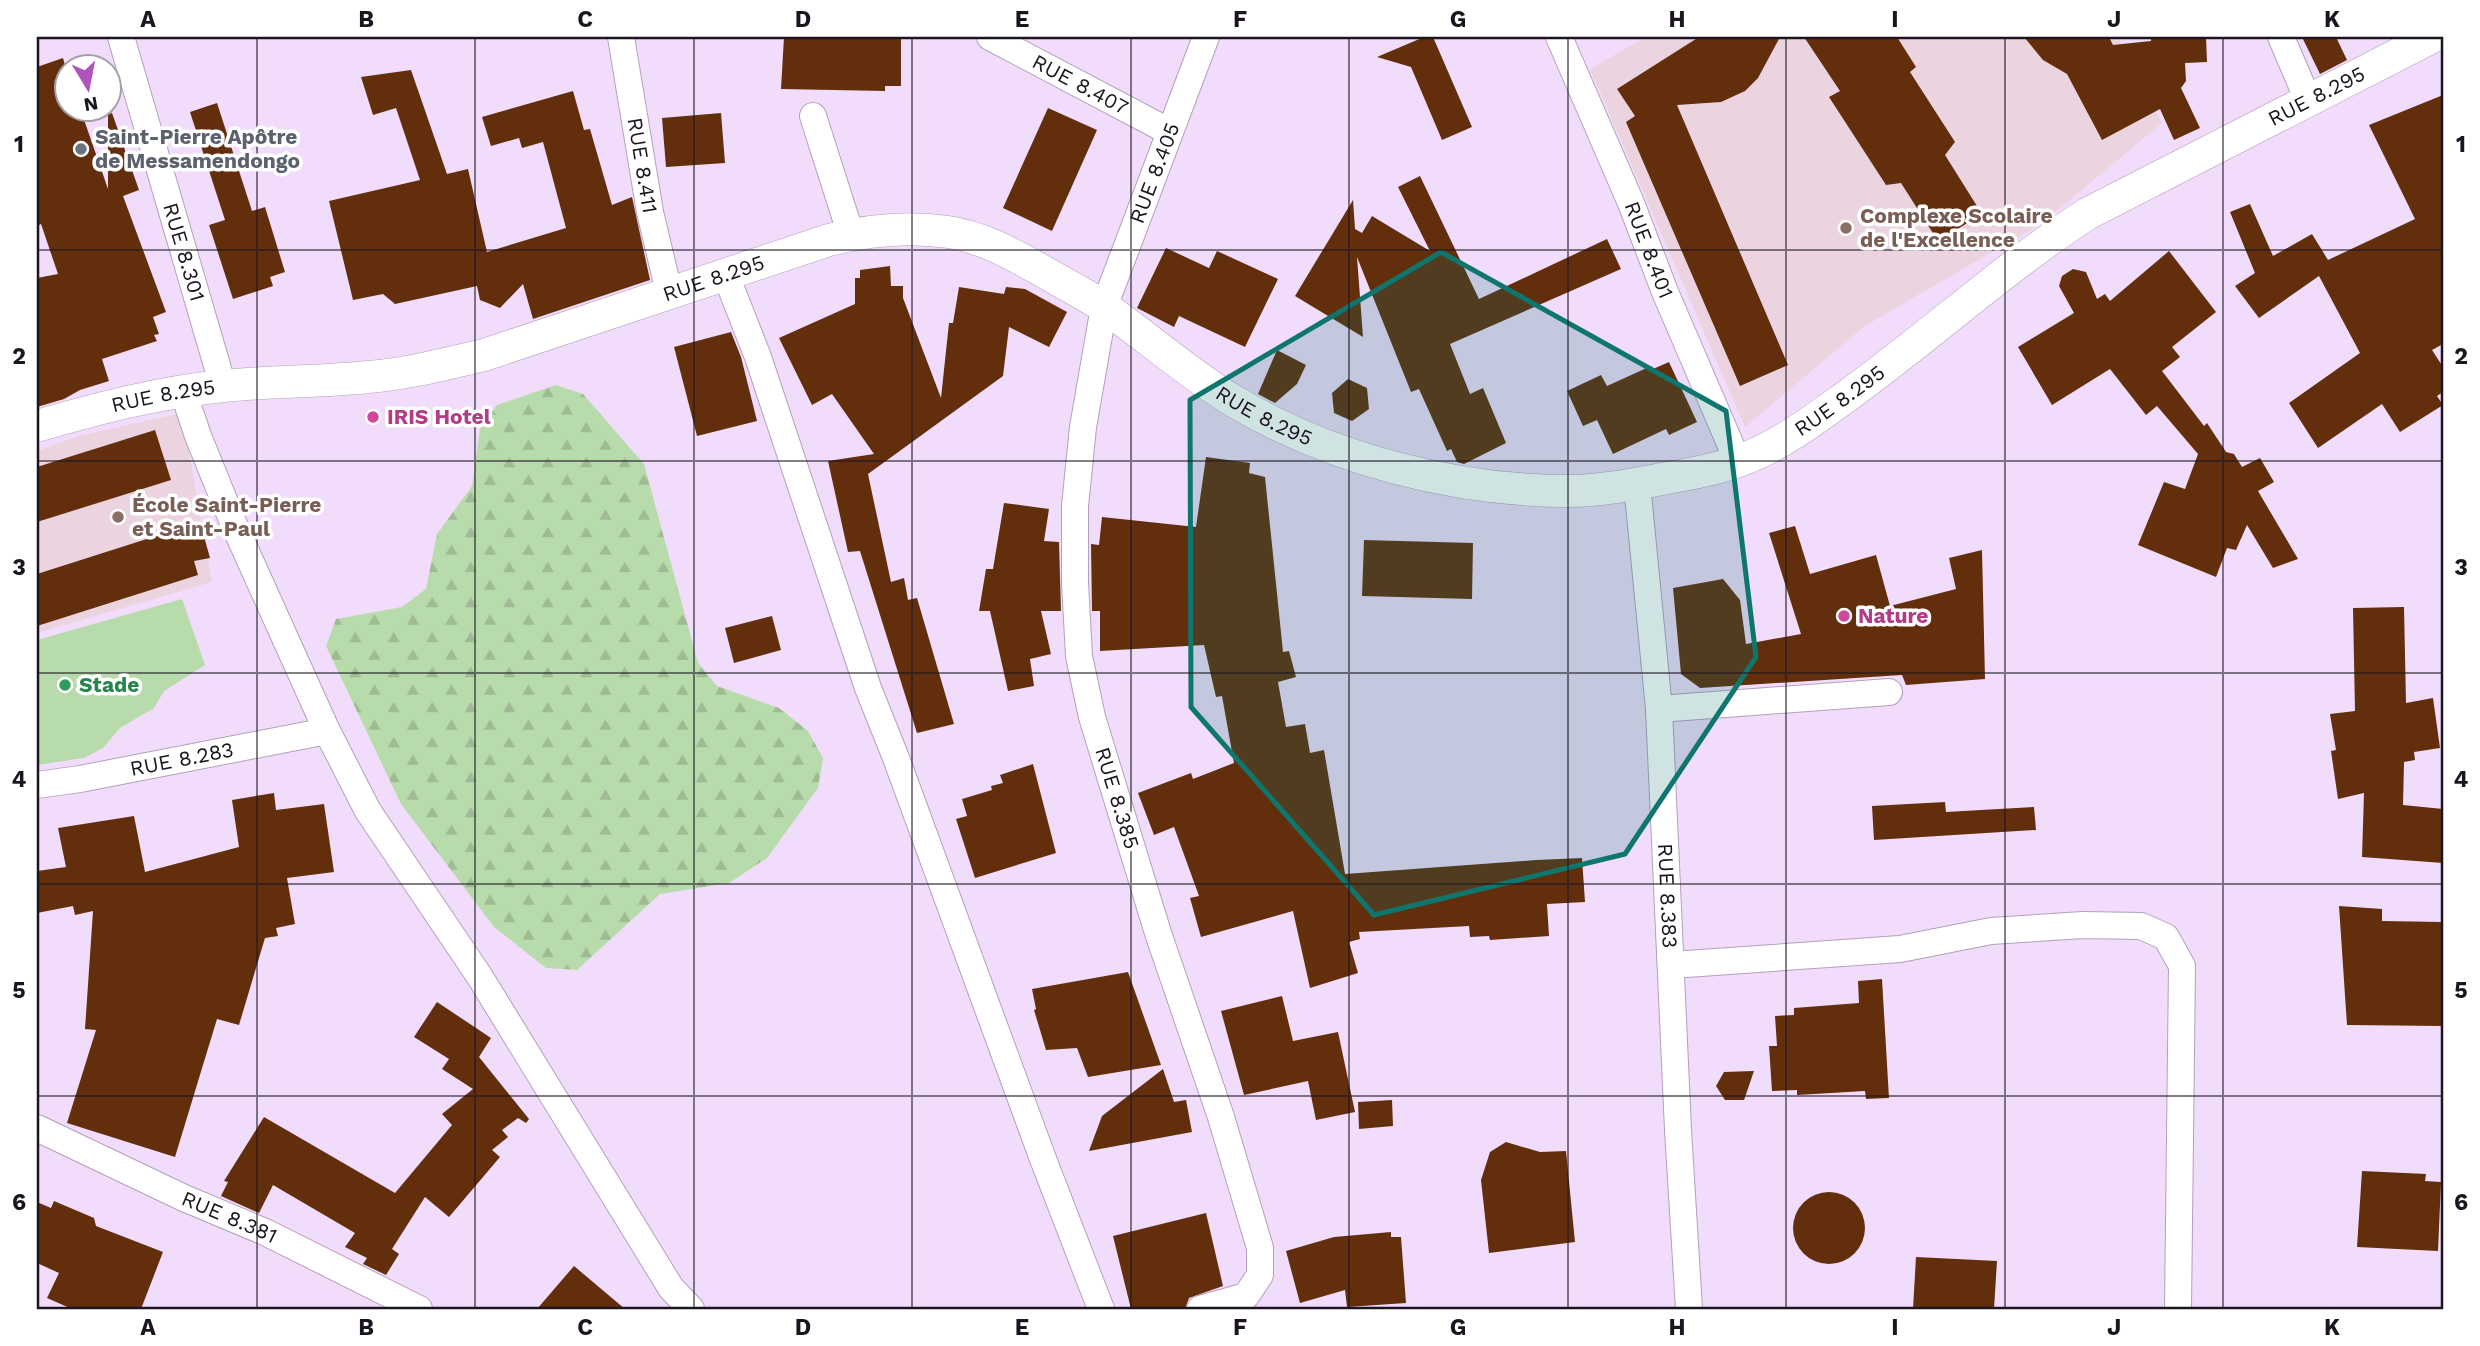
<svg xmlns="http://www.w3.org/2000/svg" width="2480" height="1346" viewBox="0 0 2480 1346" font-family="'Work Sans',sans-serif">
<style>
.education{fill:#ebd4e0}
.forest{fill:url(#forest-firs)}
.pitch{fill:#b8dbab}
.building{fill:#632e0c}
.lines{fill:none;stroke-linecap:round;stroke-linejoin:round}
.minor-casing{stroke:#b2a0bc;stroke-width:28}
.tertiary-casing{stroke:#b2a0bc;stroke-width:33}
.minor{stroke:#fff;stroke-width:26}
.tertiary{stroke:#fff;stroke-width:32}
.marked{fill:#0f766e;fill-opacity:0.2;stroke:#0f766e;stroke-width:5;stroke-linejoin:round}
.grid{fill:none;stroke:#1c1520;stroke-width:2;stroke-opacity:0.55}
.worship-dot{fill:#6b7280;stroke:#fff;stroke-width:2.5}
.education-dot{fill:#8d6e63;stroke:#fff;stroke-width:2.5}
.hotel-dot{fill:#d1479c;stroke:#fff;stroke-width:2.5}
.leisure-dot{fill:#2e9e5b;stroke:#fff;stroke-width:2.5}
.labels{text-anchor:middle;stroke-width:7;stroke-linejoin:round;paint-order:stroke}
.street-label{font-size:21px;fill:#1c1520;stroke:#fff}
.worship-label{font-size:21px;font-weight:bold;fill:#5b616d;stroke:#fff;text-anchor:start}
.education-label{font-size:21px;font-weight:bold;fill:#785e54;stroke:#fff;text-anchor:start}
.hotel-label{font-size:21px;font-weight:bold;fill:#b23c85;stroke:#fff;text-anchor:start}
.leisure-label{font-size:21px;font-weight:bold;fill:#27864d;stroke:#fff;text-anchor:start}
.neatline{fill:none;stroke:#1c1520;stroke-width:2.5}
.grid-label{font-size:23px;text-anchor:middle;font-weight:bold;fill:#1c1520}
</style>
<defs>
<pattern id="forest-firs" width="22" height="20" patternUnits="userSpaceOnUse" patternTransform="scale(1.75)"><rect width="22" height="20" fill="#b8dbab"/><path d="M5 1l3.5 6h-7zM16 11l3.5 6h-7z" fill="#9ebb93"/></pattern>
</defs>
<rect width="100%" height="100%" fill="#f1ddfb"/>
<g class="education">
<path d="M 1646,37 L 2118,37 L 2162,123 L 2042,223 L 1865,326 L 1745,427 L 1590,69 Z"/>
<path d="M 182,413 L 212,582 L 37,633 L 37,451 L 78,436 Z"/>
</g>
<path class="forest" d="M 556,385 L 583,394 L 644,464 L 698,663 L 717,686 L 779,708 L 808,731 L 823,758 L 818,788 L 767,858 L 729,883 L 660,894 L 577,970 L 546,968 L 494,927 L 401,804 L 326,646 L 336,619 L 402,607 L 426,589 L 437,534 L 472,486 L 480,429 L 497,405 Z"/>
<path class="pitch" d="M 182,599 L 205,665 L 164,691 L 154,708 L 120,728 L 103,748 L 84,758 L 37,765 L 37,640 Z"/>
<g class="building">
<path d="M 784,37 L 901,37 L 901,86 L 885,86 L 885,91 L 781,89 Z"/>
<path d="M 1424,37 L 1433,37 L 1472,127 L 1442,140 L 1411,67 L 1377,57 Z"/>
<path d="M 1699,37 L 1780,37 L 1758,78 L 1745,91 L 1721,102 L 1677,105 L 1788,365 L 1740,386 L 1626,122 L 1635,116 L 1617,89 Z"/>
<path d="M 1804,37 L 1897,37 L 1916,67 L 1910,72 L 1955,142 L 1945,155 L 1982,214 L 1938,241 L 1901,183 L 1886,185 L 1829,97 L 1840,91 Z"/>
<path d="M 2024,37 L 2109,37 L 2113,45 L 2151,41 L 2151,37 L 2206,37 L 2207,62 L 2185,63 L 2186,81 L 2181,88 L 2200,128 L 2174,140 L 2160,109 L 2102,140 L 2067,74 L 2043,60 Z"/>
<path d="M 2302,37 L 2336,37 L 2347,60 L 2320,74 Z"/>
<path d="M 63,58 L 66,69 L 66,108 L 80,108 L 108,189 L 108,114 L 112,113 L 139,190 L 123,196 L 166,312 L 153,317 L 159,334 L 154,335 L 157,341 L 102,359 L 109,381 L 80,390 L 64,399 L 37,407 L 37,278 L 58,274 L 41,224 L 37,226 L 37,67 Z"/>
<path d="M 411,70 L 447,174 L 468,169 L 487,252 L 566,228 L 543,142 L 522,148 L 519,138 L 491,146 L 482,117 L 573,91 L 584,130 L 590,129 L 612,205 L 632,197 L 650,280 L 533,319 L 523,284 L 500,308 L 480,300 L 477,286 L 395,304 L 383,294 L 353,300 L 329,201 L 420,180 L 396,108 L 373,115 L 361,77 Z"/>
<path d="M 2443,95 L 2443,344 L 2432,350 L 2443,367 L 2443,392 L 2437,396 L 2443,405 L 2400,432 L 2382,404 L 2318,448 L 2289,403 L 2360,353 L 2319,276 L 2259,318 L 2235,286 L 2255,273 L 2230,212 L 2250,204 L 2273,256 L 2312,234 L 2328,260 L 2415,219 L 2369,125 Z"/>
<path d="M 217,103 L 252,211 L 265,207 L 285,272 L 270,277 L 273,286 L 233,299 L 209,225 L 225,220 L 190,112 Z"/>
<path d="M 1048,108 L 1097,130 L 1052,231 L 1003,208 Z"/>
<path d="M 721,113 L 725,163 L 666,167 L 662,118 Z"/>
<path d="M 1420,176 L 1479,299 L 1607,239 L 1621,269 L 1450,344 L 1470,394 L 1483,388 L 1506,443 L 1464,464 L 1457,462 L 1451,449 L 1447,451 L 1419,389 L 1411,392 L 1357,257 L 1363,337 L 1295,296 L 1353,200 L 1355,229 L 1362,233 L 1372,216 L 1430,251 L 1398,187 Z"/>
<path d="M 1166,248 L 1209,268 L 1217,251 L 1278,279 L 1245,347 L 1179,316 L 1174,327 L 1137,308 Z"/>
<path d="M 2169,251 L 2216,312 L 2172,347 L 2180,357 L 2162,371 L 2204,426 L 2207,423 L 2226,452 L 2234,454 L 2242,467 L 2260,458 L 2274,482 L 2258,491 L 2298,559 L 2273,568 L 2247,525 L 2236,550 L 2227,548 L 2216,577 L 2138,545 L 2164,482 L 2185,489 L 2198,454 L 2157,406 L 2146,415 L 2110,369 L 2052,405 L 2018,347 L 2074,313 L 2059,286 L 2062,276 L 2073,269 L 2086,272 L 2097,299 L 2105,294 L 2110,301 Z"/>
<path d="M 890,266 L 891,286 L 903,286 L 903,298 L 941,398 L 949,323 L 953,323 L 959,287 L 1004,294 L 1006,287 L 1025,289 L 1067,312 L 1049,347 L 1009,327 L 1003,376 L 868,474 L 891,582 L 904,578 L 908,600 L 917,598 L 954,724 L 917,733 L 860,551 L 848,552 L 828,461 L 874,454 L 832,394 L 812,405 L 779,338 L 855,304 L 855,278 L 860,278 L 860,270 Z"/>
<path d="M 731,332 L 741,357 L 757,421 L 697,436 L 674,347 Z"/>
<path d="M 1277,350 L 1306,365 L 1297,384 L 1275,403 L 1258,394 Z"/>
<path d="M 1669,362 L 1697,422 L 1669,435 L 1666,429 L 1613,454 L 1597,420 L 1583,426 L 1567,391 L 1601,375 L 1607,386 L 1651,366 L 1653,369 Z"/>
<path d="M 1348,379 L 1367,388 L 1369,409 L 1352,421 L 1334,413 L 1332,393 Z"/>
<path d="M 155,430 L 171,480 L 37,522 L 37,467 Z"/>
<path d="M 1206,457 L 1250,463 L 1249,473 L 1265,477 L 1283,652 L 1289,651 L 1296,677 L 1278,682 L 1286,727 L 1305,724 L 1310,753 L 1324,750 L 1345,874 L 1536,860 L 1582,858 L 1585,902 L 1547,904 L 1549,936 L 1490,940 L 1489,936 L 1470,937 L 1469,926 L 1359,932 L 1360,939 L 1349,942 L 1358,973 L 1310,988 L 1293,911 L 1201,937 L 1190,898 L 1199,896 L 1174,827 L 1154,835 L 1138,793 L 1191,773 L 1193,779 L 1234,763 L 1222,696 L 1216,697 L 1204,645 L 1100,651 L 1100,611 L 1092,611 L 1091,544 L 1099,545 L 1102,517 L 1196,527 Z"/>
<path d="M 1004,503 L 1049,509 L 1044,541 L 1059,542 L 1061,611 L 1041,611 L 1051,654 L 1030,659 L 1034,686 L 1008,691 L 990,611 L 979,611 L 986,569 L 993,569 Z"/>
<path d="M 200,522 L 210,558 L 194,561 L 198,575 L 37,626 L 37,574 Z"/>
<path d="M 1795,526 L 1810,574 L 1876,555 L 1890,606 L 1956,589 L 1949,558 L 1982,550 L 1985,679 L 1906,685 L 1902,675 L 1700,688 L 1681,674 L 1673,588 L 1723,579 L 1740,600 L 1746,644 L 1801,634 L 1769,533 Z"/>
<path d="M 1364,540 L 1473,543 L 1472,599 L 1362,596 Z"/>
<path d="M 2404,607 L 2406,703 L 2433,698 L 2440,748 L 2414,752 L 2415,760 L 2404,762 L 2403,805 L 2443,809 L 2443,863 L 2362,857 L 2364,793 L 2338,799 L 2331,751 L 2336,750 L 2330,714 L 2355,711 L 2353,608 Z"/>
<path d="M 772,616 L 781,650 L 734,663 L 725,628 Z"/>
<path d="M 1033,764 L 1056,853 L 975,878 L 956,819 L 967,816 L 962,799 L 992,790 L 991,786 L 1003,783 L 1000,775 Z"/>
<path d="M 274,793 L 276,810 L 324,804 L 334,872 L 287,878 L 295,924 L 276,928 L 278,936 L 265,938 L 239,1025 L 217,1019 L 175,1157 L 67,1123 L 96,1030 L 85,1029 L 93,911 L 75,915 L 73,906 L 37,913 L 37,871 L 66,867 L 58,828 L 134,816 L 145,872 L 239,847 L 232,800 Z"/>
<path d="M 1945,802 L 1946,812 L 2034,807 L 2036,830 L 1874,840 L 1872,806 Z"/>
<path d="M 2339,906 L 2382,909 L 2382,921 L 2443,922 L 2443,1026 L 2347,1025 Z"/>
<path d="M 1128,972 L 1161,1065 L 1088,1077 L 1077,1048 L 1046,1050 L 1034,1010 L 1036,1009 L 1032,989 Z"/>
<path d="M 1882,979 L 1889,1098 L 1866,1099 L 1865,1091 L 1797,1095 L 1797,1090 L 1772,1091 L 1769,1046 L 1777,1046 L 1775,1016 L 1794,1015 L 1794,1008 L 1859,1003 L 1858,981 Z"/>
<path d="M 1282,996 L 1293,1041 L 1338,1032 L 1355,1112 L 1316,1120 L 1308,1081 L 1244,1095 L 1221,1011 Z"/>
<path d="M 437,1002 L 491,1038 L 479,1057 L 529,1119 L 526,1123 L 518,1118 L 502,1130 L 508,1137 L 492,1150 L 500,1157 L 449,1217 L 425,1197 L 392,1249 L 399,1254 L 386,1275 L 363,1264 L 367,1258 L 345,1247 L 355,1233 L 273,1185 L 259,1213 L 221,1196 L 228,1182 L 224,1181 L 264,1117 L 395,1193 L 452,1125 L 442,1114 L 473,1089 L 442,1069 L 449,1059 L 414,1037 Z"/>
<path d="M 1163,1069 L 1174,1102 L 1186,1100 L 1192,1132 L 1089,1151 L 1102,1116 Z"/>
<path d="M 1754,1071 L 1744,1100 L 1725,1100 L 1716,1086 L 1724,1072 Z"/>
<path d="M 1392,1100 L 1393,1126 L 1359,1129 L 1358,1102 Z"/>
<path d="M 1506,1142 L 1540,1152 L 1566,1151 L 1575,1242 L 1489,1253 L 1481,1180 L 1490,1152 Z"/>
<path d="M 2362,1171 L 2426,1174 L 2425,1181 L 2441,1182 L 2438,1251 L 2357,1247 Z"/>
<circle cx="1829" cy="1228" r="36"/>
<path d="M 54,1201 L 94,1218 L 96,1226 L 163,1252 L 141,1309 L 72,1309 L 47,1298 L 59,1273 L 37,1263 L 37,1202 L 51,1208 Z"/>
<path d="M 1206,1213 L 1223,1286 L 1189,1298 L 1185,1309 L 1131,1309 L 1113,1236 Z"/>
<path d="M 1391,1232 L 1391,1237 L 1401,1237 L 1406,1303 L 1347,1307 L 1345,1290 L 1300,1303 L 1286,1251 L 1334,1237 Z"/>
<path d="M 1916,1257 L 1997,1261 L 1994,1309 L 1913,1309 Z"/>
<path d="M 574,1266 L 625,1309 L 537,1309 Z"/>
</g>
<g class="lines">
<defs>
<g id="minor">
<path id="s1" d="M 121,37 L 223,386"/>
<path id="s2" d="M 621,37 L 650,212 L 669,292"/>
<path id="s3" d="M 990,37 L 1170,132"/>
<path id="s4" d="M 1559,37 L 1631,203 L 1665,292 L 1738,462"/>
<path d="M 2281,37 L 2308,100"/>
<path d="M 813,116 L 851,235"/>
<path d="M 725,273 L 758,357 L 868,688 L 896,758 L 1043,1159 L 1101,1309"/>
<path d="M 183,391 L 198,436 L 235,527 L 327,731 L 368,811 L 480,977 L 671,1288 L 691,1309"/>
<path id="s5" d="M 1637,484 L 1659,709 L 1678,1130 L 1689,1309"/>
<path d="M 1659,709 L 1889,692"/>
<path id="s6" d="M 37,785 L 80,779 L 327,731"/>
<path d="M 1672,965 L 1900,949 L 1991,931 L 2083,925 L 2141,926 L 2166,937 L 2182,966 L 2178,1309"/>
<path id="s7" d="M 37,1128 L 184,1198 L 265,1232 L 419,1309"/>
<path id="s8" d="M 1200,1309 L 1246,1296 L 1260,1275 L 1260,1248 L 1221,1117 L 1158,933 L 1092,717 L 1079,656 L 1075,583 L 1075,506 L 1083,427 L 1104,307 L 1206,37"/>
</g>
<g id="tertiary">
<path id="s9" d="M 37,426 C 99,408 160,392 224,386 C 272,381 321,382 368,377 C 407,374 446,364 484,355 L 829,240 C 868,230 909,226 948,232 C 982,237 1010,253 1039,269 C 1061,282 1085,294 1106,308 C 1148,338 1188,373 1232,400 C 1330,459 1455,491 1569,491 C 1602,491 1636,484 1667,478 C 1690,474 1714,470 1736,462 C 1779,447 1815,419 1851,393 C 1931,335 2004,268 2087,214 L 2432,37"/>
</g>
</defs>
<use href="#minor" class="minor-casing"/>
<use href="#tertiary" class="tertiary-casing"/>
<use href="#minor" class="minor"/>
<use href="#tertiary" class="tertiary"/>
</g>
<path class="marked" d="M 1441,252 L 1726,411 L 1756,657 L 1625,854 L 1374,915 L 1191,707 L 1190,400 Z"/>
<path class="grid" d="M 257,37 L 257,1309M 475,37 L 475,1309M 694,37 L 694,1309M 912,37 L 912,1309M 1131,37 L 1131,1309M 1349,37 L 1349,1309M 1568,37 L 1568,1309M 1786,37 L 1786,1309M 2005,37 L 2005,1309M 2223,37 L 2223,1309M 37,250 L 2443,250M 37,461 L 2443,461M 37,673 L 2443,673M 37,884 L 2443,884M 37,1096 L 2443,1096"/>
<circle class="worship-dot" cx="81" cy="149" r="7"/>
<g class="education-dot">
<circle cx="1846" cy="228" r="7"/>
<circle cx="118" cy="517" r="7"/>
</g>
<g class="hotel-dot">
<circle cx="373" cy="417" r="7"/>
<circle cx="1844" cy="616" r="7"/>
</g>
<circle class="leisure-dot" cx="65" cy="685" r="7"/>
<g class="labels">
<g class="street-label">
<text dy="7" stroke="none"><textPath href="#s3" startOffset="102">RUE 8.407</textPath></text>
<text dy="7" stroke="none"><textPath href="#s9" startOffset="2482">RUE 8.295</textPath></text>
<text dy="7" stroke="none"><textPath href="#s2" startOffset="130">RUE 8.411</textPath></text>
<text dy="7" stroke="none"><textPath href="#s8" startOffset="1214">RUE 8.405</textPath></text>
<text dy="7" stroke="none"><textPath href="#s4" startOffset="231">RUE 8.401</textPath></text>
<text dy="7" stroke="none"><textPath href="#s1" startOffset="224">RUE 8.301</textPath></text>
<text dy="7" stroke="none"><textPath href="#s9" startOffset="696">RUE 8.295</textPath></text>
<text dy="7" stroke="none"><textPath href="#s9" startOffset="130">RUE 8.295</textPath></text>
<text dy="7" stroke="none"><textPath href="#s9" startOffset="1914">RUE 8.295</textPath></text>
<text dy="7" stroke="none"><textPath href="#s9" startOffset="1306">RUE 8.295</textPath></text>
<text dy="7" stroke="none"><textPath href="#s6" startOffset="147">RUE 8.283</textPath></text>
<text transform="translate(1117 798) rotate(73)" y="7">RUE 8.385</text>
<text dy="7" stroke="none"><textPath href="#s5" startOffset="413">RUE 8.383</textPath></text>
<text dy="7" stroke="none"><textPath href="#s7" startOffset="212">RUE 8.381</textPath></text>
</g>
<g class="worship-label">
<text x="95" y="144">Saint-Pierre Apôtre<tspan x="95" dy="24">de Messamendongo</tspan></text>
</g>
<g class="education-label">
<text x="1860" y="223">Complexe Scolaire<tspan x="1860" dy="24">de l'Excellence</tspan></text>
<text x="132" y="512">École Saint-Pierre<tspan x="132" dy="24">et Saint-Paul</tspan></text>
</g>
<g class="hotel-label">
<text x="387" y="424">IRIS Hotel</text>
<text x="1858" y="623">Nature</text>
</g>
<g class="leisure-label">
<text x="79" y="692">Stade</text>
</g>
</g>
<rect width="2480" height="1346" fill="none" stroke="#ffffff" stroke-width="77"/>
<g transform="translate(88 88) rotate(170)"><circle r="33" fill="#ffffff" stroke="#a4a1a6" stroke-width="2"/>
<path d="M0-5L12 26L0 18L-12 26Z" fill="#af54bf"/>
<text y="-10" font-size="19" font-weight="bold" text-anchor="middle" fill="#1c1520">N</text>
</g>
<rect x="38" y="38" width="2404" height="1270" class="neatline"/>
<g class="grid-label">
<text x="148" y="27">A</text>
<text x="366" y="27">B</text>
<text x="585" y="27">C</text>
<text x="803" y="27">D</text>
<text x="1022" y="27">E</text>
<text x="1240" y="27">F</text>
<text x="1458" y="27">G</text>
<text x="1677" y="27">H</text>
<text x="1895" y="27">I</text>
<text x="2114" y="27">J</text>
<text x="2332" y="27">K</text>
<text x="19" y="152">1</text>
<text x="2461" y="152">1</text>
<text x="19" y="364">2</text>
<text x="2461" y="364">2</text>
<text x="19" y="575">3</text>
<text x="2461" y="575">3</text>
<text x="19" y="787">4</text>
<text x="2461" y="787">4</text>
<text x="19" y="998">5</text>
<text x="2461" y="998">5</text>
<text x="19" y="1210">6</text>
<text x="2461" y="1210">6</text>
<text x="148" y="1335">A</text>
<text x="366" y="1335">B</text>
<text x="585" y="1335">C</text>
<text x="803" y="1335">D</text>
<text x="1022" y="1335">E</text>
<text x="1240" y="1335">F</text>
<text x="1458" y="1335">G</text>
<text x="1677" y="1335">H</text>
<text x="1895" y="1335">I</text>
<text x="2114" y="1335">J</text>
<text x="2332" y="1335">K</text>
</g>
</svg>
